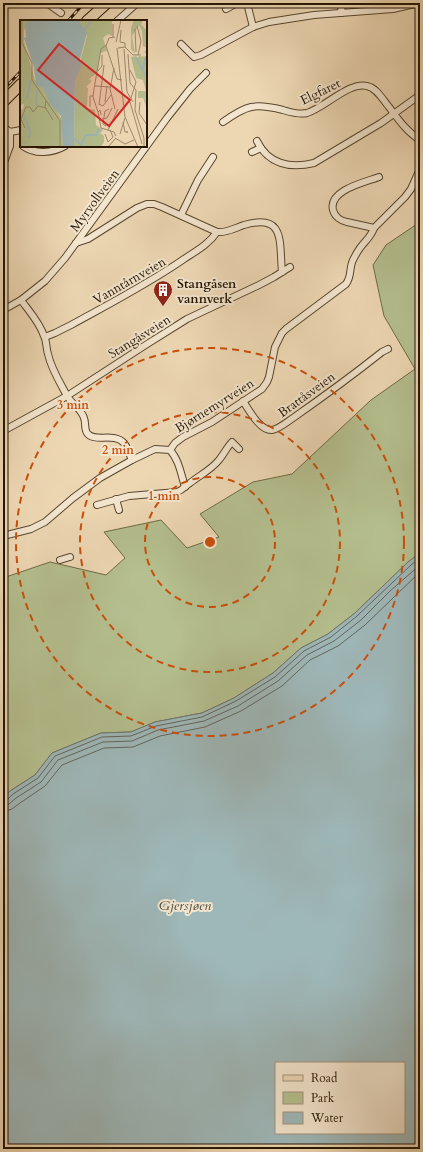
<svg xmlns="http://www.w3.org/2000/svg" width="423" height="1152" viewBox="0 0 423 1152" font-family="Cardo,serif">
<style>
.green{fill:#b5bf8f;stroke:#6d6a48}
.water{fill:#9eb7b8;stroke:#6e766f;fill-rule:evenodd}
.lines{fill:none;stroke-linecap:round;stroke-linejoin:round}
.shore{stroke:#62665d;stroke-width:1}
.street-casing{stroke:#57462e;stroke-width:8}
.primary-casing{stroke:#251502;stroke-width:12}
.street{stroke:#f3e5ce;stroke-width:6}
.primary{stroke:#edd7b3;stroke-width:10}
.rail-casing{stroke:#251502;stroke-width:3}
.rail{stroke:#f3e5ce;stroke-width:1.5;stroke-dasharray:4.5;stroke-linecap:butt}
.ring{fill:none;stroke:#cb4f0a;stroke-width:2;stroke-dasharray:7 5}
.labels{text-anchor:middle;stroke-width:4;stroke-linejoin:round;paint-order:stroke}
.street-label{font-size:13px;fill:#251502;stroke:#f3e5ce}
.poi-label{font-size:13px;font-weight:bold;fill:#251502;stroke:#f3e5ce;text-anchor:start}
.water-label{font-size:14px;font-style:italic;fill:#4f4e42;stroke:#f3e5ce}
.inset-river{fill:none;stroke:#9eb7b8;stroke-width:2}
.inset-road{fill:none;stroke:#9d896c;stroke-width:1}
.view{fill:#d62828;fill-opacity:0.15;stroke:#d62828;stroke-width:2}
.inset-edge{fill:none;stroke:#251502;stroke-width:2}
.centre{fill:#cb4f0a;stroke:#f3e5ce;stroke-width:2}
.ring-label{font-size:12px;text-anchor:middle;font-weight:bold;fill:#cb4f0a;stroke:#f3e5ce;stroke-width:4;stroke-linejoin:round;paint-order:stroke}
</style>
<rect width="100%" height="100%" fill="#edd7b3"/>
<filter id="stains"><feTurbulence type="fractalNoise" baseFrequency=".005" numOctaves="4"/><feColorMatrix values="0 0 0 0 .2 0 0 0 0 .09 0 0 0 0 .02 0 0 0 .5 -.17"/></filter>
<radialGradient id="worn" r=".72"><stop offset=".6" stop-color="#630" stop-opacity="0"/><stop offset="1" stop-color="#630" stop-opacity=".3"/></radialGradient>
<path class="green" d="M 420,222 L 420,553 L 408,562 L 355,613 L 328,634 L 301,648 L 273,673 L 234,698 L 202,713 L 155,722 L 131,732 L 101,733 L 52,753 L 35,775 L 10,791 L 3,798 L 3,578 L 50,562 L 106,575 L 125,558 L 104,532 L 161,520 L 187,548 L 219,537 L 200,514 L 253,482 L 292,474 L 371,400 L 415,369 L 384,316 L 373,265 L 386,245 Z"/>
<path class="water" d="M 420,553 L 420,1149 L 3,1149 L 3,798 L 10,791 L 35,775 L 52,753 L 101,733 L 131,732 L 155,722 L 202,713 L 234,698 L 273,673 L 301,648 L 328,634 L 355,613 L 408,562 ZM 276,1063 L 404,1063 L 404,1133 L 276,1133 Z"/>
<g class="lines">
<g class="shore">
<path d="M 3,801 L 7,800 L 13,794 L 38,778 L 55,756 L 102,737 L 131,736 L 156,726 L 202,717 L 236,701 L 275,677 L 304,651 L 331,637 L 357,616 L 411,565 L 420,558"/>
<path d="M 3,806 L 9,804 L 16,798 L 41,782 L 58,760 L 103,742 L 132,741 L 158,730 L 204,721 L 238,706 L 278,681 L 307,655 L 334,641 L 361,620 L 390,591 L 420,565"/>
<path d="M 3,812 L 12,809 L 20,803 L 45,786 L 62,765 L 104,748 L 133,747 L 160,736 L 205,727 L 241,711 L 282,686 L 310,660 L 338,646 L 365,625 L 420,572"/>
</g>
<defs>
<g id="street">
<path d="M 47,3 L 61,13"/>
<path d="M 247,3 L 253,27"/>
<path d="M 226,9 L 237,3"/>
<path d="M 341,13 L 342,3"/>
<path d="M 117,21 L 135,5"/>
<path d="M 181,44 L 194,57 L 201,55 L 253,27 L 269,22 L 314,15 L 393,9 L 419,3"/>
<path d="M 223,122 C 247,105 254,103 283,110 C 290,112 299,115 307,113 C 324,108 350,81 367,86 C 377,88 383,100 389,107 C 398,119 407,132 420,140"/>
<path d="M 3,127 L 10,132 L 21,130"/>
<path d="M 257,141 C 268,164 290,169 314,163 L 381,123 L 420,95"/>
<path d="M 23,146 C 35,155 53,153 65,146"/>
<path d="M 252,152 L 261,148"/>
<path d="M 3,165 L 10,146 L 10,132"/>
<path d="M 379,177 C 366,182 328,190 333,210 C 335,217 341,221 347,222 L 374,228 L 405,197 L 411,189 L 420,169"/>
<path d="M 181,215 L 198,180 L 213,157"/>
<path d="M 76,243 L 88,239 L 137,208 L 147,204 L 154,204 L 162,207 L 217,232 C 227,233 235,228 244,225 C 286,213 279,242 282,272"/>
<path d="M 21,300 C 29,311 40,323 44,336 C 47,342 46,348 48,354 C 51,368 59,381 66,394 C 70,403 81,408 84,418 C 86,423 84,428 87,433 C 94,443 114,432 124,443 C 128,448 129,454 132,460"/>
<path d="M 3,310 L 21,300 L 45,281 L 65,258 L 167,118 L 190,89 L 206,73"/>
<path d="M 45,337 L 55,333 L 71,325 C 109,304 148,284 184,259 C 196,251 209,244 217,232"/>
<path d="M 243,401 C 249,410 260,431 272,430 C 279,429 287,422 293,418 C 323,397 353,375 382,352 L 388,349"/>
<path d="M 3,431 L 67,396 L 144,346 L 187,319 L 259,285 L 274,277 L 290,267"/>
<path d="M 170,450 L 175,443 L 183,437 L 212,422 L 262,389 L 267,382 L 269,377 L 275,347 L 282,333 L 286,329 L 346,284 C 352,276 349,268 353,260 C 355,256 357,252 360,248 C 365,241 371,237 374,228"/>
<path d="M 116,499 L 119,510"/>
<path d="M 97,505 L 129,496 L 177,492 C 183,490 185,486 190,483 C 200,475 211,470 219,460 C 224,454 227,447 232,442 L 239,449"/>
<path d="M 3,536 L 31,529 L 45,522 L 73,498 L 100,478 L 132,460 L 155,449 L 170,450 C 179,460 181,474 185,487"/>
<path d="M 60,560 L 70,557"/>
</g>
<g id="primary">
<path d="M 87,21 L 107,3"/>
<path d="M 3,102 L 21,84"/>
</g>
</defs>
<use href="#street" class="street-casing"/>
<use href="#primary" class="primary-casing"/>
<use href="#street" class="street"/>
<use href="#primary" class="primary"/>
<defs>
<g id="rail">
<path d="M 68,21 L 84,3"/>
<path d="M 3,90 L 21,71"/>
</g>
</defs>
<use href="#rail" class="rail-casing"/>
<use href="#rail" class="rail"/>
</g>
<g class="ring">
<circle cx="210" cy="542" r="65"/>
<circle cx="210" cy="542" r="130"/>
<circle cx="210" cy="542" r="194"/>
</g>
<defs>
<symbol id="building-pin" viewBox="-11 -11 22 30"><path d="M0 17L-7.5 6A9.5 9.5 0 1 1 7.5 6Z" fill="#8f2418" stroke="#f3e5ce"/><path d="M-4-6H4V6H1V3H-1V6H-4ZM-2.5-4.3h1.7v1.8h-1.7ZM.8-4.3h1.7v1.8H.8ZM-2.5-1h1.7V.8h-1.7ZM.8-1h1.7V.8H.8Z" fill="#fff"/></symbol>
</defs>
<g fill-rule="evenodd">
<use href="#building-pin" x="152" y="279" width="22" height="30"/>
</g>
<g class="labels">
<g class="street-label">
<text transform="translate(320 91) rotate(-26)" y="5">Elgfaret</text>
<text transform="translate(94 200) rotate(-54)" y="5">Myrvollveien</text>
<text transform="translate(129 280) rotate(-30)" y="5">Vanntårnveien</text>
<text transform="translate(139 336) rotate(-32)" y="5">Stangåsveien</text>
<text transform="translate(306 394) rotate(-36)" y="5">Brattåsveien</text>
<text transform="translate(214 405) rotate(-32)" y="5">Bjørnemyrveien</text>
</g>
<g class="poi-label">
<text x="177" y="288">Stangåsen<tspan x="177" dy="15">vannverk</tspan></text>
</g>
<g class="water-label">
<text x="185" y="910">Gjersjøen</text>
</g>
</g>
<g transform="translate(20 20)">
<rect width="127" height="127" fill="#edd7b3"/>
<path d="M 0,0 L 11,0 L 4,10 L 4,22 L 15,60 L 23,68 L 42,100 L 43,127 L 8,127 L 6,124 L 7,127 L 0,127 L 0,90 L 3,89 L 4,84 L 0,85 ZM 58,0 L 92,0 L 92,16 L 88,14 L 83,18 L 87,31 L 80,33 L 77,53 L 69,59 L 72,61 L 66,67 L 68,68 L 67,88 L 75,90 L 76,105 L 83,110 L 80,113 L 84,116 L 84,122 L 81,127 L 54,127 L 55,61 L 67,16 ZM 114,0 L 123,0 L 121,4 L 127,11 L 127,33 L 124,33 L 127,28 L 123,26 L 122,11 L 119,5 L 112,16 L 115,34 L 111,29 L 111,8 ZM 116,36 L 117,39 L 119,36 L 127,37 L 127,89 L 123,78 L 118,78 L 118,71 L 126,71 L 123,60 L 116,58 L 111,37 Z" fill="#b5bf8f"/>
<path d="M 11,0 L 58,0 L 67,13 L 60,39 L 61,47 L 55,61 L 54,127 L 43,127 L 41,96 L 31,85 L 23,68 L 16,65 L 14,47 L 4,18 L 6,17 L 5,4 Z" fill="#9eb7b8"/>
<path class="inset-river" d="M 64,10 L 72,0M 116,37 L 127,58M 123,49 L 126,36M 7,79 L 11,60M 16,86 L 17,70M 4,95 L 10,112 L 9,118M 55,119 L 61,125 L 66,115 L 76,115 L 79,109"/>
<path class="inset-road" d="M 2,0 L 2,23 L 12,43 L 12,60 L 40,101 L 40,127M 117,6 L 121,21 L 118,35M 115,9 L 116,32M 101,10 L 100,22 L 105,23 L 105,27M 93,17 L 93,4M 95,17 L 89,18 L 86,26 L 97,59 L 102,60M 96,22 L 101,0M 97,28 L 105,97 L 118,127M 98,28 L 105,27 L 113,35 L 121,35M 104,29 L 107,72 L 113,82M 108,34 L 110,63 L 116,70 L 115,90 L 124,118 L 124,127M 94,48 L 90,69 L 95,89M 110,50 L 116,62 L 111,78M 78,51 L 82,46 L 82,35M 75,66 L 90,67M 26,81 L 25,87 L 33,100M 85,82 L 87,66M 120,82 L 119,93 L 127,105M 106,83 L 110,82 L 122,124M 79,84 L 83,86 L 91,75M 79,85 L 84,45M 70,87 L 70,76 L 73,76M 78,92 L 73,77 L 74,69 L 81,29 L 86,25M 81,95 L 80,90 L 78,92 L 81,108 L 94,112 L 96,116M 82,99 L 87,98 L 92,88M 103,102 L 105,112 L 108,112 L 106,112M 86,106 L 83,104 L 85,91 L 89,89M 5,108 L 1,99 L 6,87 L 10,87 L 13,92 L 18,86 L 26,88M 88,110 L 98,89M 85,114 L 88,122 L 93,117 L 90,110M 100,114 L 105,98M 95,118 L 105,124 L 114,120M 88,127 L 96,118"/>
<path class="view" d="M 39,24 L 110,80 L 89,106 L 18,50 Z"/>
<rect width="127" height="127" class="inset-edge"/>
</g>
<circle cx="210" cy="542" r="6" class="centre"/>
<g class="ring-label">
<text x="73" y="409">3 min</text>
<text x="118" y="454">2 min</text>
<text x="164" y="500">1 min</text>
</g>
<rect width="423" height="1152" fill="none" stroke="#edd7b3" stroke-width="16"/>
<rect x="4" y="4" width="415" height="1144" fill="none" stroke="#251502" stroke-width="2"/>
<rect x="8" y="8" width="407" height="1136" fill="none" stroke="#251502"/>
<rect x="275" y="1062" width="130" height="72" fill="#f3e5ce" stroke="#a1927c"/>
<rect x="283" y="1075" width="20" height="6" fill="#edd7b3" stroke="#a1927c"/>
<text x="311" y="1082" font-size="12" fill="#251502">Road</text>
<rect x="283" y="1092" width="20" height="12" fill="#b5bf8f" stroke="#a1927c"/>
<text x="311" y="1102" font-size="12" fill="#251502">Park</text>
<rect x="283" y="1112" width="20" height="12" fill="#9eb7b8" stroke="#a1927c"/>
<text x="311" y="1122" font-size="12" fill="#251502">Water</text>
<rect width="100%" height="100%" filter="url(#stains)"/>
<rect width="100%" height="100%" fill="url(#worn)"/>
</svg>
